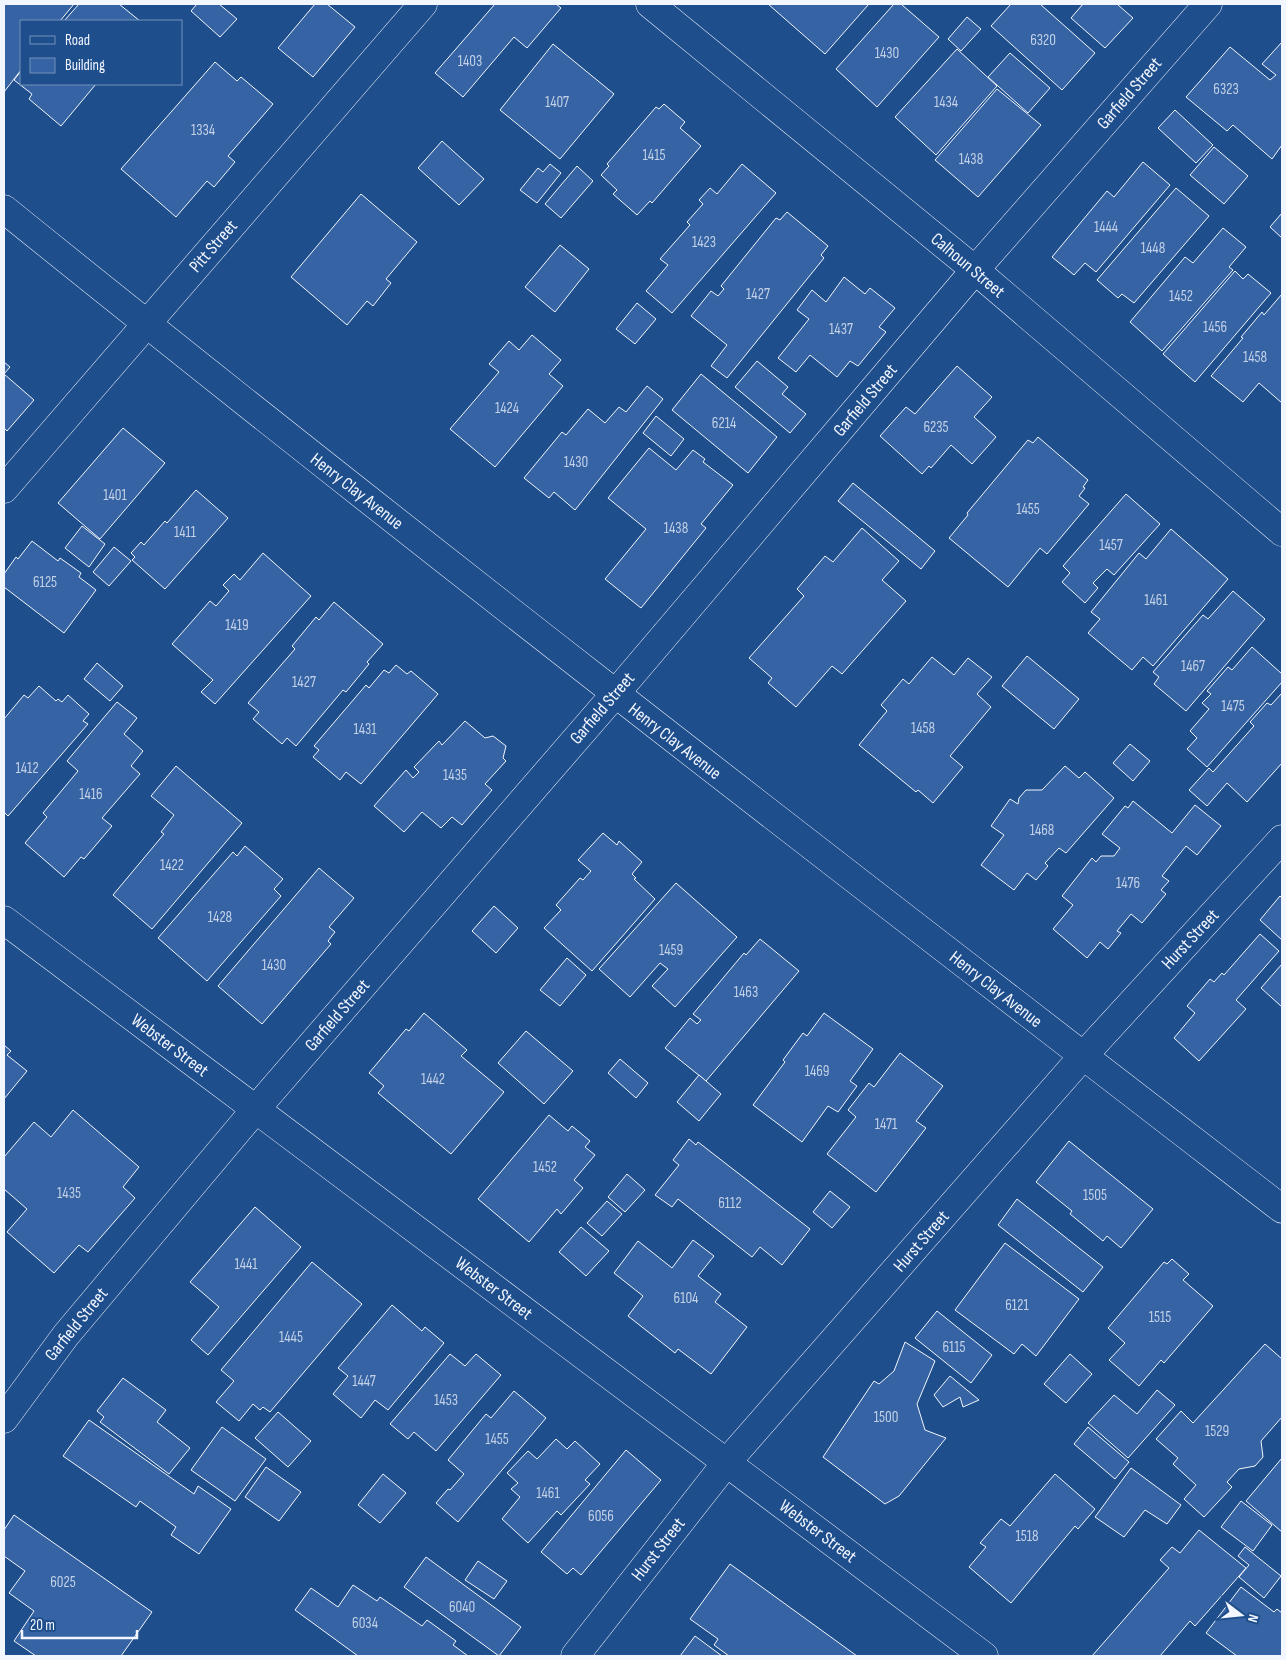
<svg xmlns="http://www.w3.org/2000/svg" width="1286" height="1660" viewBox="0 0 1286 1660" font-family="'Sofia Sans Condensed',sans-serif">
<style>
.building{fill:#3563a3;stroke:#f2f6ff}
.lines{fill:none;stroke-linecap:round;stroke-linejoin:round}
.minor-casing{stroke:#f2f6ff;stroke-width:29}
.minor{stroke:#1f4e8c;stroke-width:28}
.labels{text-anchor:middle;stroke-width:4;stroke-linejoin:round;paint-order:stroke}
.number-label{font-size:15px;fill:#c3d1e8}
.street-label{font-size:18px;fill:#f2f6ff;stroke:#1f4e8c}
</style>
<rect width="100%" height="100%" fill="#1f4e8c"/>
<g class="building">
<path d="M 4,4 L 74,4 L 60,21 L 21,21 L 21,70 L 4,92 Z"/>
<path d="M 79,4 L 119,4 L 140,21 L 64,21 Z"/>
<path d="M 197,4 L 219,4 L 237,19 L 220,37 L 191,11 Z"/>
<path d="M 315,4 L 327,4 L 355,27 L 313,77 L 278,48 Z"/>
<path d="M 495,4 L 556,4 L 561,8 L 527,48 L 514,37 L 463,97 L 435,73 Z"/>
<path d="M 768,4 L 869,4 L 825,54 Z"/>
<path d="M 894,4 L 901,4 L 939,37 L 877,107 L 836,69 Z"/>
<path d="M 1011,4 L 1040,4 L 1095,53 L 1062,90 L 991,26 Z"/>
<path d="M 1083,4 L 1117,4 L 1133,18 L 1105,48 L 1071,18 Z"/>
<path d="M 967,17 L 981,29 L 961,51 L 948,39 Z"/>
<path d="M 1282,42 L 1282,145 L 1272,159 L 1233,125 L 1227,131 L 1186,97 L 1230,47 L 1270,80 L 1276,75 L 1262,64 Z"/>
<path d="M 553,44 L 614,94 L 560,159 L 500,110 Z"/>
<path d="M 957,49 L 997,86 L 936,155 L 895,117 Z"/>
<path d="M 1010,53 L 1050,88 L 1028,113 L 988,77 Z"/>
<path d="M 215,62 L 237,81 L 241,77 L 273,104 L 228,156 L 235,162 L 214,187 L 207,181 L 176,217 L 121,169 Z"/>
<path d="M 21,71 L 21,84 L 96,84 L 61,126 L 29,99 L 32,94 L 14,80 Z"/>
<path d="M 997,89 L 1041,125 L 978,197 L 935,160 Z"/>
<path d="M 664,104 L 685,122 L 680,128 L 701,146 L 652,203 L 650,201 L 637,215 L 613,194 L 617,190 L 601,175 L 609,166 L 607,164 L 656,107 L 659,109 Z"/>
<path d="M 1175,110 L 1213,145 L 1196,163 L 1158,128 Z"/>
<path d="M 442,141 L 484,179 L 459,205 L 418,168 Z"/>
<path d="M 1214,147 L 1248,176 L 1224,204 L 1190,175 Z"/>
<path d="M 1143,162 L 1170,185 L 1096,272 L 1085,263 L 1074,275 L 1052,257 L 1107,191 L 1114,197 Z"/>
<path d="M 550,164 L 561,173 L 537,203 L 520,190 L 538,168 L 543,172 Z"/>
<path d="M 742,164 L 776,193 L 672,313 L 646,291 L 668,265 L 660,259 L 690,225 L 687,222 L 703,204 L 699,200 L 710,188 L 717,194 Z"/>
<path d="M 577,166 L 593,181 L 561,218 L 545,204 Z"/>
<path d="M 1176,188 L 1209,216 L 1134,303 L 1122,294 L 1118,298 L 1097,280 Z"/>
<path d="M 361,194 L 417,242 L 386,279 L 391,283 L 373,306 L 367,301 L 347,325 L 291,277 Z"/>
<path d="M 787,212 L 828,246 L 821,255 L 824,258 L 727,378 L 711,366 L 727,345 L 691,316 L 711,291 L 718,296 L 724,289 L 721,286 L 776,218 L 780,220 Z"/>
<path d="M 1282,213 L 1282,238 L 1270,227 Z"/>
<path d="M 1223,228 L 1246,247 L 1229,267 L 1233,270 L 1162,351 L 1130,322 L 1185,257 L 1193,263 Z"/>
<path d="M 560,245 L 589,269 L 555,312 L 525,287 Z"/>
<path d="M 1235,271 L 1243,279 L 1248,274 L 1271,293 L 1195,382 L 1163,354 Z"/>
<path d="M 844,277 L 865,294 L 870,288 L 895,308 L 879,327 L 886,332 L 858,366 L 850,361 L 837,377 L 810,355 L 796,372 L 778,358 L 809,319 L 797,310 L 812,290 L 826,302 Z"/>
<path d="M 1282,294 L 1282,403 L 1259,383 L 1243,402 L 1211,376 L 1243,338 L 1241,337 L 1262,312 L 1264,315 Z"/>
<path d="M 637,303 L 656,319 L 635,344 L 616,329 Z"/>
<path d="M 532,335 L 561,360 L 549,374 L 563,386 L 495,467 L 450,429 L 499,372 L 489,364 L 509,341 L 519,350 Z"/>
<path d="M 757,361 L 788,387 L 782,394 L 806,414 L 790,433 L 735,387 Z"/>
<path d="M 4,362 L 10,367 L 4,374 L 34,400 L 7,431 L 4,428 Z"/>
<path d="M 957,366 L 992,397 L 974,417 L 996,437 L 972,464 L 951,445 L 931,468 L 929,466 L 922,474 L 880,436 L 906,407 L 915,414 Z"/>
<path d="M 701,374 L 777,437 L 748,473 L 672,410 Z"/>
<path d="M 647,386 L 663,399 L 575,510 L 554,492 L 549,498 L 524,478 L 562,432 L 566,435 L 588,409 L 605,423 L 619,407 L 626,412 Z"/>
<path d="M 656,416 L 684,439 L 671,456 L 643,433 Z"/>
<path d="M 123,428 L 165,463 L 100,539 L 58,503 Z"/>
<path d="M 1038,437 L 1088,480 L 1083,487 L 1085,488 L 1079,496 L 1089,504 L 1047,554 L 1040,548 L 1008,587 L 949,538 L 968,515 L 967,513 L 1028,440 L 1033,443 Z"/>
<path d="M 649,448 L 676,470 L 693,450 L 705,459 L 703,462 L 733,485 L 701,524 L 706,528 L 641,608 L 605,579 L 646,529 L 608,498 Z"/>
<path d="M 853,483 L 935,551 L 921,569 L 838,501 Z"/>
<path d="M 196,490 L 228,518 L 165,589 L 132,560 L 135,557 L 131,553 L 141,542 L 144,545 L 165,521 L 167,523 Z"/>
<path d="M 1126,494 L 1160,524 L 1114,575 L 1107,569 L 1093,583 L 1098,588 L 1085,603 L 1062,582 L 1070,573 L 1063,566 Z"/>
<path d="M 82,526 L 105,544 L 89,567 L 65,548 Z"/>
<path d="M 862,528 L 899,561 L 882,580 L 906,601 L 842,674 L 832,666 L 796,707 L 768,683 L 772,678 L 749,658 L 804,596 L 797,589 L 825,556 L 833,562 Z"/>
<path d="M 1171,529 L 1228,579 L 1153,666 L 1143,657 L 1132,670 L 1088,633 L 1100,619 L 1091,612 L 1139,553 L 1146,559 Z"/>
<path d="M 32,541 L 58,561 L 60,558 L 81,573 L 79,577 L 96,590 L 64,633 L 4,587 L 4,574 L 16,557 L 18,559 Z"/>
<path d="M 114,547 L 131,561 L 109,586 L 93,572 Z"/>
<path d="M 263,553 L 311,596 L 215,704 L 201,692 L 213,680 L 172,644 L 210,601 L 216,606 L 229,591 L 223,585 L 234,574 L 240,580 Z"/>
<path d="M 1233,591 L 1265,619 L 1186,711 L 1154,684 L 1159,677 L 1153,672 L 1203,615 L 1208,619 Z"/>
<path d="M 334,602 L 383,644 L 367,662 L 369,664 L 346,692 L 343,690 L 296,746 L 287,738 L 282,744 L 253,719 L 259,712 L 248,703 L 295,649 L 292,646 L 316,617 L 319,620 Z"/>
<path d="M 1252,647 L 1282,674 L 1282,682 L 1207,767 L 1187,749 L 1197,738 L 1190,731 L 1209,709 L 1202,703 L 1211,694 L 1207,691 L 1228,667 L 1232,670 Z"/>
<path d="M 1027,656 L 1079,699 L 1054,729 L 1002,686 Z"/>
<path d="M 932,657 L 954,675 L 968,658 L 992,677 L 977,694 L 991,707 L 950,756 L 963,767 L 933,803 L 918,790 L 916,792 L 859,745 L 887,711 L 881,705 L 903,679 L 909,684 Z"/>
<path d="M 97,663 L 123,686 L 110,701 L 84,679 Z"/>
<path d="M 396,665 L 407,674 L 411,671 L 438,694 L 361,784 L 346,772 L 340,780 L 313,757 L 319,750 L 314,746 L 366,685 L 369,688 L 384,670 L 389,673 Z"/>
<path d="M 39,686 L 56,701 L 58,699 L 62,702 L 68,695 L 89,714 L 83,721 L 88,724 L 8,816 L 4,812 L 4,719 L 24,695 L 28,698 Z"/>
<path d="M 1282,693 L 1282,763 L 1247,802 L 1227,783 L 1207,806 L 1189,790 L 1209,768 L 1213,772 L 1254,726 L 1250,722 L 1267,703 L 1271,705 Z"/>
<path d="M 117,702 L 137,718 L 124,734 L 143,751 L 131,766 L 140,774 L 102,818 L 112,826 L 84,859 L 81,857 L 64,877 L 25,843 L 47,817 L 43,813 L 78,771 L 67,761 Z"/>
<path d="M 465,721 L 485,738 L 493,736 L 506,746 L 503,758 L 506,761 L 485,784 L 492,790 L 462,825 L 452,817 L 441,828 L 422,812 L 404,832 L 374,806 L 406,770 L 413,778 L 419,772 L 414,767 L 439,741 L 442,745 Z"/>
<path d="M 1130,744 L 1150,761 L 1133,781 L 1113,763 Z"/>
<path d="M 176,766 L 242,823 L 152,929 L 113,895 L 164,834 L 161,832 L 174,815 L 151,796 Z"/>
<path d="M 1065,766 L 1079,778 L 1085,772 L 1114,798 L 1066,853 L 1059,848 L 1045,863 L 1048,866 L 1036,880 L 1027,873 L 1014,890 L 981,865 L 1004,835 L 991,826 L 1010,799 L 1018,804 L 1019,798 L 1026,790 L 1042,790 Z"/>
<path d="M 1133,801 L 1172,833 L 1195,805 L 1221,826 L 1197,855 L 1186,846 L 1162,876 L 1169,881 L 1161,890 L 1166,894 L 1142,923 L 1131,914 L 1117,931 L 1121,933 L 1108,949 L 1100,942 L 1087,958 L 1053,929 L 1073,905 L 1062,896 L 1092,858 L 1096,862 L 1101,856 L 1114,856 L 1120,848 L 1102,834 L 1125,806 L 1128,808 Z"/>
<path d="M 603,833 L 617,845 L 619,841 L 642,862 L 632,874 L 636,878 L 634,879 L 655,899 L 592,971 L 544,928 L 561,910 L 556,905 L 580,878 L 583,880 L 591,871 L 578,860 Z"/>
<path d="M 245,846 L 283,879 L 274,889 L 281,896 L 207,981 L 158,938 L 233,852 L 237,856 Z"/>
<path d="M 319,868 L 354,898 L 329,927 L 335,932 L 328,941 L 331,944 L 262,1024 L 218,986 Z"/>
<path d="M 676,883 L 737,937 L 675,1007 L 652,986 L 668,969 L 660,963 L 630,997 L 599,969 Z"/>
<path d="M 1280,896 L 1282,898 L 1282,940 L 1260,920 Z"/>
<path d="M 494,906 L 518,928 L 496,953 L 472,931 Z"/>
<path d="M 1260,934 L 1279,951 L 1236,1000 L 1246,1009 L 1199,1061 L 1174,1038 L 1195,1013 L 1187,1006 L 1210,979 L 1214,982 L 1222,973 L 1224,975 Z"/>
<path d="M 760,939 L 799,971 L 706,1081 L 665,1048 L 690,1018 L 697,1024 L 701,1020 L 693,1014 L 744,953 L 746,955 Z"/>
<path d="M 567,958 L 586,975 L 560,1006 L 540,990 Z"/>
<path d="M 1282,964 L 1282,1007 L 1261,988 Z"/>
<path d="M 424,1013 L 467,1050 L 461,1056 L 504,1092 L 451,1154 L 378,1093 L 384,1086 L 369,1073 L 406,1029 L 409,1031 Z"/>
<path d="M 824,1013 L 873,1049 L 850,1081 L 857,1086 L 838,1112 L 828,1106 L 802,1142 L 753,1105 L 785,1062 L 783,1060 L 803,1033 L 807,1036 Z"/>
<path d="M 526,1031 L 573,1071 L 544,1104 L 498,1063 Z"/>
<path d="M 4,1045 L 11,1051 L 7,1055 L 27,1071 L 4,1099 Z"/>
<path d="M 900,1053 L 943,1086 L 916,1121 L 926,1128 L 876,1192 L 827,1154 L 856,1117 L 848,1110 L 869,1083 L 874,1087 Z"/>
<path d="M 620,1059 L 648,1083 L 636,1098 L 608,1073 Z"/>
<path d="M 699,1075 L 721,1094 L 699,1121 L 677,1102 Z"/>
<path d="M 73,1110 L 139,1167 L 123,1187 L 135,1198 L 88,1252 L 79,1245 L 54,1273 L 7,1232 L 27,1209 L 4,1189 L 4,1157 L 34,1122 L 51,1137 Z"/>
<path d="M 549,1115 L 568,1131 L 572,1126 L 590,1141 L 585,1147 L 595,1155 L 574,1180 L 583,1188 L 561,1214 L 557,1209 L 529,1242 L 478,1199 Z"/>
<path d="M 689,1139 L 696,1145 L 698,1142 L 810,1229 L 782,1265 L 760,1247 L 752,1257 L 678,1199 L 672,1207 L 655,1195 L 679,1165 L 673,1160 Z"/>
<path d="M 1069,1141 L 1153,1209 L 1121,1248 L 1107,1236 L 1103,1241 L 1070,1214 L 1072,1211 L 1036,1182 Z"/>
<path d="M 627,1174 L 645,1190 L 625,1212 L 608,1197 Z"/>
<path d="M 830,1191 L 850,1207 L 832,1228 L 813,1212 Z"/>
<path d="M 1017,1199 L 1103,1267 L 1083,1292 L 998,1225 Z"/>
<path d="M 607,1201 L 622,1214 L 602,1236 L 587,1223 Z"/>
<path d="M 255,1207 L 301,1247 L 208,1355 L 191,1340 L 219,1307 L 190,1282 Z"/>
<path d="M 581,1227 L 609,1251 L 586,1276 L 559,1252 Z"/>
<path d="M 693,1240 L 714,1256 L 698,1276 L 721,1294 L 715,1302 L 747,1327 L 711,1374 L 678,1349 L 675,1353 L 628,1316 L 643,1296 L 614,1273 L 638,1241 L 672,1268 Z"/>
<path d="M 1005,1243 L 1079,1299 L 1036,1356 L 1022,1344 L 1014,1354 L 955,1310 Z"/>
<path d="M 1172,1259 L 1189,1274 L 1183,1280 L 1213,1306 L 1164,1363 L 1161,1360 L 1139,1386 L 1109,1360 L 1125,1343 L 1108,1328 L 1164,1262 L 1167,1264 Z"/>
<path d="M 312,1262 L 362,1304 L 270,1412 L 263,1407 L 260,1410 L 253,1404 L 239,1421 L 216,1402 L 234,1381 L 221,1370 Z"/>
<path d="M 392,1305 L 422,1331 L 425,1327 L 444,1343 L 388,1410 L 375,1400 L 361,1418 L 333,1394 L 348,1376 L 338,1368 Z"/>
<path d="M 937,1311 L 992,1355 L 971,1383 L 915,1338 Z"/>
<path d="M 905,1342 L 935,1361 L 917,1404 L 925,1430 L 946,1438 L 899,1496 L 885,1504 L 823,1457 L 874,1381 L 879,1384 L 894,1371 Z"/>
<path d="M 1265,1344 L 1282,1359 L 1282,1417 L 1261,1441 L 1263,1457 L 1255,1466 L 1239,1469 L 1227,1482 L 1232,1487 L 1204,1517 L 1184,1499 L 1196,1485 L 1173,1464 L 1178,1458 L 1156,1439 L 1181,1411 L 1193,1423 Z"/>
<path d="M 450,1354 L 465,1366 L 476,1354 L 501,1375 L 436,1451 L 414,1432 L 408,1439 L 390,1424 Z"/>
<path d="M 1070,1354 L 1092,1374 L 1066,1403 L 1044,1384 Z"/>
<path d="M 950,1376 L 979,1400 L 963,1407 L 960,1397 L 943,1407 L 934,1395 Z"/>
<path d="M 123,1378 L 166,1410 L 157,1422 L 190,1448 L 169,1474 L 100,1422 L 104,1417 L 97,1411 Z"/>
<path d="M 1157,1390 L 1175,1405 L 1128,1458 L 1088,1423 L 1114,1395 L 1137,1414 Z"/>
<path d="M 514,1391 L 546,1418 L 458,1522 L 436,1503 L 448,1489 L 450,1490 L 464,1474 L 448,1460 L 486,1414 L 491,1418 Z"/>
<path d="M 278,1412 L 311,1441 L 288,1467 L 255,1438 Z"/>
<path d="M 89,1420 L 194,1494 L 198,1486 L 231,1509 L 199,1554 L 171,1535 L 176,1527 L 140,1501 L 136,1507 L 63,1456 Z"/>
<path d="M 222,1427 L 266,1459 L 235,1501 L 191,1470 Z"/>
<path d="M 1088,1427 L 1129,1462 L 1115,1479 L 1074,1444 Z"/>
<path d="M 556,1439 L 567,1449 L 575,1441 L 600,1464 L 585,1480 L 590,1484 L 561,1515 L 557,1511 L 528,1543 L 502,1519 L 520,1497 L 511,1489 L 518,1483 L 507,1473 L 528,1451 L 537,1459 Z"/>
<path d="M 626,1450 L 661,1480 L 581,1575 L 573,1568 L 567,1574 L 541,1552 Z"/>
<path d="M 1282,1458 L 1282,1532 L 1246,1501 Z"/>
<path d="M 266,1467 L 301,1492 L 279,1521 L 245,1497 Z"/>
<path d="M 1131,1468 L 1181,1505 L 1167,1524 L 1145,1510 L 1124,1537 L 1095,1517 Z"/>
<path d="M 383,1474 L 406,1493 L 380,1523 L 358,1505 Z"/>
<path d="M 1055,1474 L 1095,1509 L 1078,1529 L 1075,1526 L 1011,1603 L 969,1567 L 986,1547 L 980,1543 L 1001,1519 L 1010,1526 Z"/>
<path d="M 1241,1501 L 1272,1525 L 1253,1551 L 1221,1527 Z"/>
<path d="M 14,1515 L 152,1612 L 121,1656 L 36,1656 L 14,1641 L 34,1611 L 9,1593 L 25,1571 L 4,1556 L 4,1530 Z"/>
<path d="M 1199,1530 L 1246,1568 L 1195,1626 L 1190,1621 L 1160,1656 L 1092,1656 L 1169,1568 L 1160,1560 L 1172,1547 L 1180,1553 Z"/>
<path d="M 1245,1547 L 1281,1576 L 1264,1598 L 1239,1577 L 1249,1565 L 1238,1556 Z"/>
<path d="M 426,1557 L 521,1627 L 499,1656 L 404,1587 Z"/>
<path d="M 478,1561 L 507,1581 L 494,1599 L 465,1580 Z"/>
<path d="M 730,1564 L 857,1656 L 729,1656 L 714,1645 L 718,1639 L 690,1619 Z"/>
<path d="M 353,1585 L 377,1601 L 380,1597 L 422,1626 L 427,1620 L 456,1641 L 453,1645 L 468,1656 L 358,1656 L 295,1610 L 311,1588 L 338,1607 Z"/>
<path d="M 1241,1587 L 1274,1612 L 1277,1609 L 1282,1613 L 1282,1656 L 1237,1656 L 1206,1633 Z"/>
<path d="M 695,1636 L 722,1656 L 680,1656 Z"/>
</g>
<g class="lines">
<defs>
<g id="minor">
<path d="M 650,4 L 975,270 L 1282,532"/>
<path d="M 4,209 C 425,549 854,879 1282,1209"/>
<path d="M 4,489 L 423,4"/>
<path d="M 4,920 C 330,1166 658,1409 984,1656"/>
<path d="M 4,1419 L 66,1335 L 255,1110 L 615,694 L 975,270 L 1208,4"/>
<path d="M 575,1656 L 727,1462 L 1083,1056 L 1282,839"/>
</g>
</defs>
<use href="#minor" class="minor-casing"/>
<use href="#minor" class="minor"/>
</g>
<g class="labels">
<g class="number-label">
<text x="1043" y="45">6320</text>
<text x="887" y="58">1430</text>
<text x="470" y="66">1403</text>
<text x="1226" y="94">6323</text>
<text x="557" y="107">1407</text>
<text x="946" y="107">1434</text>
<text x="203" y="135">1334</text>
<text x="654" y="160">1415</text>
<text x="971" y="164">1438</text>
<text x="1106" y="232">1444</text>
<text x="704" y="247">1423</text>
<text x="1153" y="253">1448</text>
<text x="758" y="299">1427</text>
<text x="1181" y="301">1452</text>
<text x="1215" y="332">1456</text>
<text x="841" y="334">1437</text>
<text x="1255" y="362">1458</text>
<text x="507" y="413">1424</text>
<text x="724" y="428">6214</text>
<text x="936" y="432">6235</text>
<text x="576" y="467">1430</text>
<text x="115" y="500">1401</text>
<text x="1028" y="514">1455</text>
<text x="676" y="533">1438</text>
<text x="185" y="537">1411</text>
<text x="1111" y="550">1457</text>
<text x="45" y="587">6125</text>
<text x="1156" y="605">1461</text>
<text x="237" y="630">1419</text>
<text x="1193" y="671">1467</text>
<text x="304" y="687">1427</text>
<text x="1233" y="711">1475</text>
<text x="923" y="733">1458</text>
<text x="365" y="734">1431</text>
<text x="27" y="773">1412</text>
<text x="455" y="780">1435</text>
<text x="91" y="799">1416</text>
<text x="1042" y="835">1468</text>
<text x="172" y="870">1422</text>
<text x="1128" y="888">1476</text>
<text x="220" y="922">1428</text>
<text x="671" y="955">1459</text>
<text x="274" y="970">1430</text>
<text x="746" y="997">1463</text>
<text x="817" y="1076">1469</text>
<text x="433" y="1084">1442</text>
<text x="886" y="1129">1471</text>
<text x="545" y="1172">1452</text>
<text x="69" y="1198">1435</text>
<text x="1095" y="1200">1505</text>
<text x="730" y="1208">6112</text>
<text x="246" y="1269">1441</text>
<text x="686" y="1303">6104</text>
<text x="1017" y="1310">6121</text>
<text x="1160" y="1322">1515</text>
<text x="291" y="1342">1445</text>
<text x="954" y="1352">6115</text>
<text x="364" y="1386">1447</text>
<text x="446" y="1405">1453</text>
<text x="886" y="1422">1500</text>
<text x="1217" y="1436">1529</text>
<text x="497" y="1444">1455</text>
<text x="548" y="1498">1461</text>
<text x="601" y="1521">6056</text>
<text x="1027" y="1541">1518</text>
<text x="63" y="1587">6025</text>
<text x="462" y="1612">6040</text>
<text x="365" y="1628">6034</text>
</g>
<g class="street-label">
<text transform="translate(1129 93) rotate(-49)" y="6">Garfield Street</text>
<text transform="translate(213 246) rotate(-49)" y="6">Pitt Street</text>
<text transform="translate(968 265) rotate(40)" y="6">Calhoun Street</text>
<text transform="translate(865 400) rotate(-50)" y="6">Garfield Street</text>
<text transform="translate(357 491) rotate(38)" y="6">Henry Clay Avenue</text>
<text transform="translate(602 708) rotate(-49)" y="6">Garfield Street</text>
<text transform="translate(675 741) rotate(38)" y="6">Henry Clay Avenue</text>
<text transform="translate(1190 939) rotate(-47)" y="6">Hurst Street</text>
<text transform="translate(996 989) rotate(38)" y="6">Henry Clay Avenue</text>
<text transform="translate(337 1015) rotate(-49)" y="6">Garfield Street</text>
<text transform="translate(170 1045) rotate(37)" y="6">Webster Street</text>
<text transform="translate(921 1241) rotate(-49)" y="6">Hurst Street</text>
<text transform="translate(494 1288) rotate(37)" y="6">Webster Street</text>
<text transform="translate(76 1324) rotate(-51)" y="6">Garfield Street</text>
<text transform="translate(818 1531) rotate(37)" y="6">Webster Street</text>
<text transform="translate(658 1549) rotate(-52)" y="6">Hurst Street</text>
</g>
</g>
<rect width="1286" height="1660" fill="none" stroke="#f2f6ff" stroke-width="10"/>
<rect x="20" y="20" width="162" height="65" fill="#1f4e8c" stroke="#7391ba"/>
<rect x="30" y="36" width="25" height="8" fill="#1f4e8c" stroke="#7391ba"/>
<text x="65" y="45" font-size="15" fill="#f2f6ff">Road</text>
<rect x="30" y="58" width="25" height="15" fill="#3563a3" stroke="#7391ba"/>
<text x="65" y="70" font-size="15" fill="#f2f6ff">Building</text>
<g transform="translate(1241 1615) rotate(106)" stroke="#1f4e8c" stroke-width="4" paint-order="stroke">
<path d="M0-4L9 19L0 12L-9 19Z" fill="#f2f6ff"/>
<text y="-8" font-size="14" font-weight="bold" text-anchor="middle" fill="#f2f6ff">N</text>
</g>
<path d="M22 1630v8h115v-8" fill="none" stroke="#f2f6ff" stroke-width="2.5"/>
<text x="30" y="1630" font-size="15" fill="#f2f6ff" stroke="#1f4e8c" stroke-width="4" paint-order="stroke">20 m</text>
</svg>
